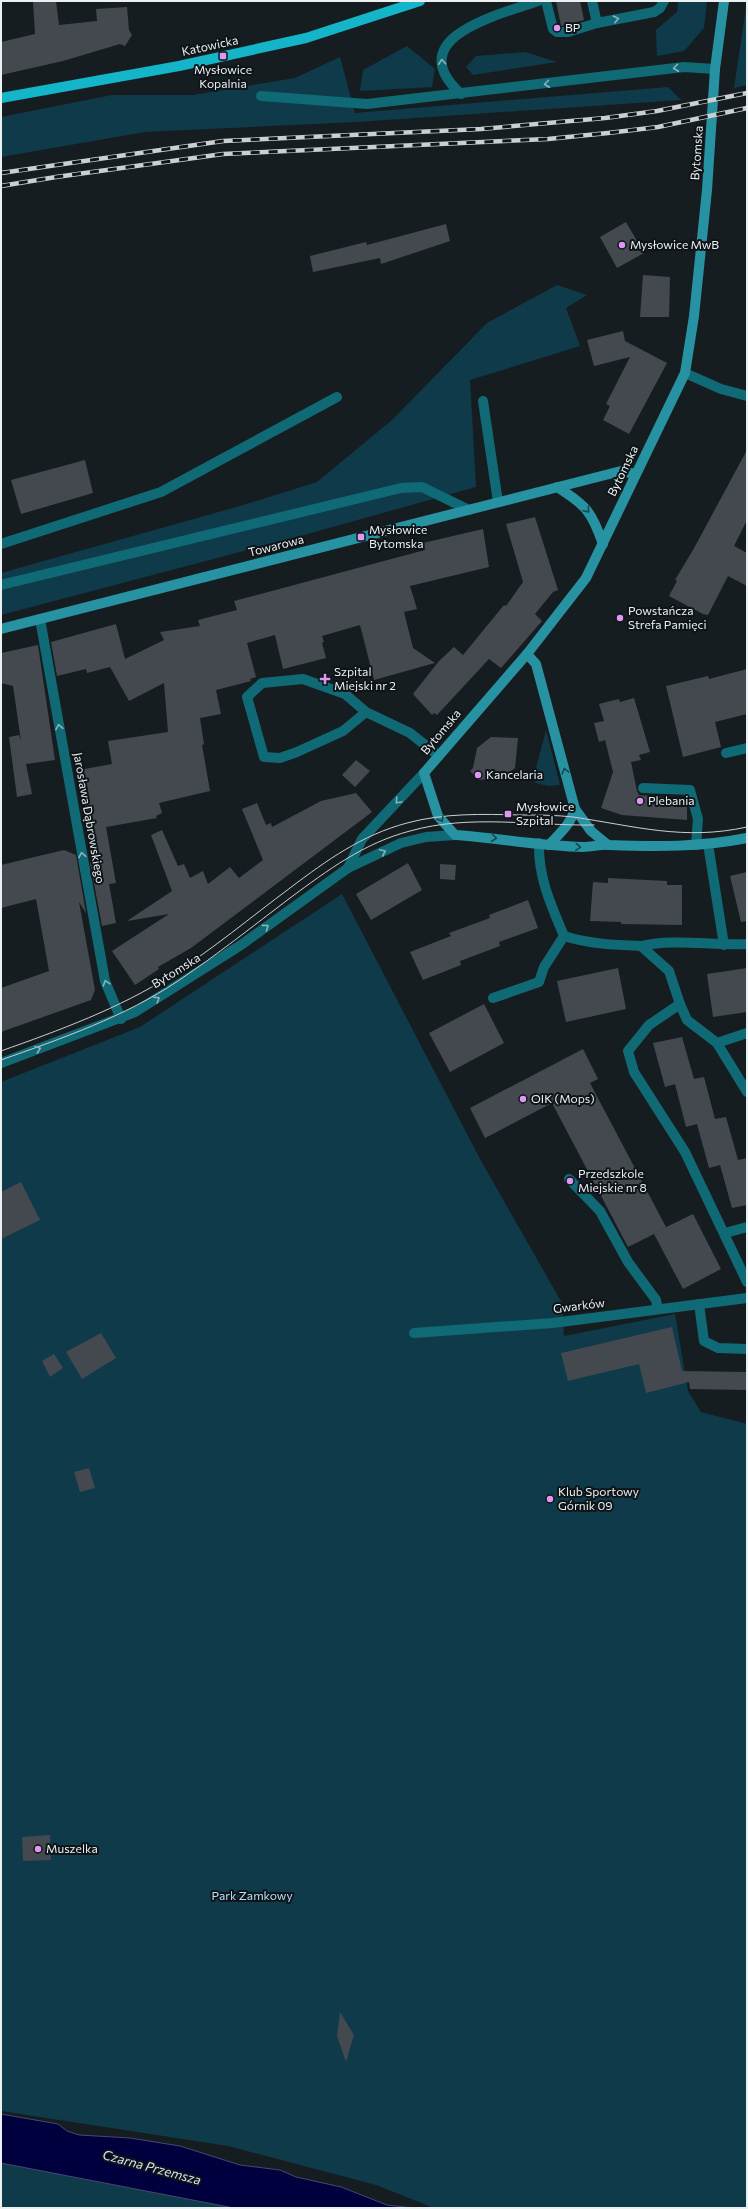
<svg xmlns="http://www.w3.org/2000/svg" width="748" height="2209" viewBox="0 0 748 2209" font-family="Commissioner,sans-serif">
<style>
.green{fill:#0f3a4a}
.water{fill:#00003e;stroke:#464874}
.building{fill:#43494e}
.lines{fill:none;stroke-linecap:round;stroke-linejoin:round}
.lane{stroke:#0f6a75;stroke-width:10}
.street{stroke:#0f6a75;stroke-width:10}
.secondary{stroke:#2793a2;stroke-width:10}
.primary{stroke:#14b5c8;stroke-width:10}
.tram{stroke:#cacfd1;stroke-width:1}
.rail-casing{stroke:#cacfd1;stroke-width:4.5}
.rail{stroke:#0e1417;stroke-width:3;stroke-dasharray:9;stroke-linecap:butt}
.oneway{stroke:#88b4ba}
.oneway2{stroke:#18474f}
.poi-dot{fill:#df98f1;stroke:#0e1417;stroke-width:1.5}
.labels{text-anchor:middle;stroke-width:4;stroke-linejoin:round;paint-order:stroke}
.poi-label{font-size:12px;fill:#ebf0f2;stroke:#0e1417;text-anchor:start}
.street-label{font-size:12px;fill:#ebf0f2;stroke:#0e1417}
.park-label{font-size:12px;fill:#b0e0f6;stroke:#0e1417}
.water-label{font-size:13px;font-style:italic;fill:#d9e3f7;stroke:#0e1417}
</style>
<rect width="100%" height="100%" fill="#161d20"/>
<g class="green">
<path d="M 678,1 L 707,1 L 704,28 L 684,51 L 657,56 L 656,30 L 677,12 Z"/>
<path d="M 747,1 L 747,85 L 734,88 Z"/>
<path d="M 407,46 L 435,69 L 432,87 L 360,91 L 363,70 Z"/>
<path d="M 525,52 L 557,62 L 473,75 L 466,67 L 476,56 Z"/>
<path d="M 340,57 L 355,113 L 668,87 L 681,100 L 357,122 L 145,132 L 1,157 L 1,117 L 112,95 L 193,95 L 295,78 Z"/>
<path d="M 557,285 L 587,295 L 566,308 L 580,346 L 470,380 L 476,487 L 304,535 L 1,615 L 1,573 L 240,506 L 317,482 L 392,420 L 487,323 Z"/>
<path d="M 546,730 L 560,785 L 548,786 L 536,783 L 533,780 Z"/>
<path d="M 342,894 L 480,1159 L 562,1303 L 564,1336 L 675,1314 L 688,1391 L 701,1412 L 747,1424 L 747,2208 L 434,2208 L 376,2185 L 228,2146 L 1,2111 L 1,1082 L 140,1027 Z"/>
<path d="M 1,2163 L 234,2208 L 1,2208 Z"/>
</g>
<path class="water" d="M 1,2114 L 58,2124 L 67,2131 L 79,2135 L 130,2138 L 180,2146 L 240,2165 L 280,2170 L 296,2177 L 341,2187 L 387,2205 L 413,2208 L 234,2208 L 1,2163 Z"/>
<g class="building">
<path d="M 33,1 L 56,1 L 59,25 L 97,21 L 96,9 L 127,7 L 129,30 L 132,35 L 125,46 L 120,44 L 63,61 L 1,75 L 1,42 L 35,34 Z"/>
<path d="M 556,1 L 580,1 L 584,20 L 561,26 Z"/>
<path d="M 626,222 L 644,253 L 617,268 L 600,237 Z"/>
<path d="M 446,224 L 450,241 L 381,264 L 380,258 L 313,272 L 310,256 L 366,242 L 367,245 Z"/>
<path d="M 643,275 L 670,277 L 669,317 L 640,317 Z"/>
<path d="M 623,331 L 625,341 L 667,363 L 629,434 L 603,420 L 610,406 L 606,404 L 630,357 L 594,366 L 587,340 Z"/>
<path d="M 747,450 L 747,520 L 734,546 L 747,553 L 747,586 L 728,576 L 708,615 L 703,614 L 669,596 L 677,581 L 675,580 L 693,550 Z"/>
<path d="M 85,460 L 93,493 L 21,514 L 11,480 Z"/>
<path d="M 535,517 L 558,590 L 553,592 L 535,614 L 542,621 L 501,668 L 489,659 L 437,715 L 434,713 L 432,715 L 413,694 L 439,661 L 454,647 L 463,655 L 504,605 L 506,606 L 523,582 L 506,524 Z"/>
<path d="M 483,529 L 489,567 L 410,586 L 417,609 L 404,612 L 413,648 L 435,663 L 374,680 L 360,625 L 322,636 L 324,642 L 322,643 L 326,658 L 283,669 L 275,635 L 247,643 L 256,677 L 250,679 L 251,681 L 216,690 L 221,714 L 200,718 L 204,744 L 202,745 L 210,791 L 159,803 L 162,813 L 156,816 L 157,818 L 106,827 L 116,883 L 109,884 L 116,923 L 102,926 L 90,862 L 95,864 L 79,770 L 112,764 L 108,741 L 168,732 L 164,683 L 129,701 L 110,667 L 87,673 L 86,669 L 57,676 L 51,642 L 116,624 L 125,659 L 164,640 L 160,632 L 200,626 L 198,620 L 237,610 L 234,601 L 425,550 L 423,543 Z"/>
<path d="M 38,645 L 55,760 L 26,764 L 32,794 L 17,797 L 9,737 L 19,735 L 21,741 L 13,686 L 1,683 L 1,653 Z"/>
<path d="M 747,669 L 747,714 L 715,722 L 721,747 L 683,757 L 666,686 L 708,676 L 709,679 Z"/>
<path d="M 634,698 L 650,752 L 639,755 L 641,760 L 631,762 L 637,791 L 639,795 L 664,797 L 664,800 L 687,803 L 687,820 L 622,815 L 601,808 L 613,772 L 605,740 L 599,742 L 594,723 L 604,721 L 599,704 L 619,699 L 620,702 Z"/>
<path d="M 491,737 L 518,738 L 515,768 L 502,778 L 478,780 L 470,771 L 473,768 L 477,748 Z"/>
<path d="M 356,760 L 370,771 L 355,787 L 342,775 Z"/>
<path d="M 356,793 L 372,812 L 191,948 L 158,967 L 159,969 L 135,985 L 112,951 L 169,914 L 127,921 L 172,891 L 151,835 L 162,830 L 178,866 L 184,864 L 190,878 L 203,871 L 208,884 L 230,867 L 239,878 L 263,860 L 242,809 L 257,803 L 266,825 L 271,823 L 272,827 L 321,801 Z"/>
<path d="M 64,850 L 76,855 L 86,913 L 79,902 L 95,990 L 91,1000 L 1,1032 L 1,988 L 49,971 L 36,899 L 1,908 L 1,865 Z"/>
<path d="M 408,863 L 422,890 L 371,920 L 356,894 Z"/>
<path d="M 440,864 L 456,865 L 455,880 L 440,879 Z"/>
<path d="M 747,872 L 747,921 L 741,922 L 730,876 Z"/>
<path d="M 608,878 L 667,881 L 667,885 L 682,885 L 682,925 L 621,924 L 621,922 L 590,921 L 593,882 L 608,883 Z"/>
<path d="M 528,900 L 538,928 L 499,942 L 500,946 L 460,961 L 461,965 L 423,980 L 410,952 L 451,936 L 449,933 L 490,918 L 489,915 Z"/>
<path d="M 618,968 L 626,1009 L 566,1022 L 557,981 Z"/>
<path d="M 747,968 L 747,1012 L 713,1017 L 707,974 Z"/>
<path d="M 484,1004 L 504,1043 L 450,1072 L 429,1033 Z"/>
<path d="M 682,1037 L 694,1079 L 704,1077 L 715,1119 L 726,1117 L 738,1160 L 747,1158 L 747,1205 L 732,1208 L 720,1165 L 709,1168 L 697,1124 L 686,1127 L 675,1084 L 665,1087 L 653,1043 Z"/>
<path d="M 583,1049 L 598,1079 L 590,1083 L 666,1227 L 654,1233 L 693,1214 L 721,1269 L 683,1289 L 654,1234 L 628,1247 L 552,1103 L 485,1138 L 470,1108 Z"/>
<path d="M 21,1182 L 40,1220 L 1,1239 L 1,1192 Z"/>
<path d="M 672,1327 L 682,1371 L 747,1372 L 747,1390 L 690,1389 L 689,1382 L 646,1393 L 639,1364 L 568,1381 L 561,1353 Z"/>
<path d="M 101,1333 L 116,1358 L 82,1379 L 66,1352 Z"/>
<path d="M 54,1354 L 63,1368 L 50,1377 L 42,1361 Z"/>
<path d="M 89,1468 L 95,1488 L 80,1492 L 74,1472 Z"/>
<path d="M 50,1835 L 51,1860 L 23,1861 L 22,1837 Z"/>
<path d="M 340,2012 L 354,2035 L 346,2062 L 337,2036 Z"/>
</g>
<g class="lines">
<g class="lane">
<path d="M 546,1 L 553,29 L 557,32 L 568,32 L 597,23 L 654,12 L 660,8 L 664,1"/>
<path d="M 592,1 L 597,23"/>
<path d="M 461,94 C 400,38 498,15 538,1"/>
<path d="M 685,373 L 721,389 L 747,396"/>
<path d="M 483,401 L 498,502"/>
<path d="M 1,544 L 161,492 L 337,397"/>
<path d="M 1,585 L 401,488 L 422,487 L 469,510"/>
<path d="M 366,712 L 343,731 L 297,752 L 280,758 L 264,757 L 247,697 L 262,683 L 303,679 L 345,694 L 366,712 L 410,733 L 439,756"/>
<path d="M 726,753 L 747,748"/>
<path d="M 643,788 L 690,790 L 698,819 L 696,845"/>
<path d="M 539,843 C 538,877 551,905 564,936 C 589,944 615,945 641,946 L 669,971 L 680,1004 L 649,1025 L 628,1051 L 634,1072 L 685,1152 L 747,1282"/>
<path d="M 708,844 L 724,945"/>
<path d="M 641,946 C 675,938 712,946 747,944"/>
<path d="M 493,998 L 539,982 L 544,967 L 564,936"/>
<path d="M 680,1004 L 687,1020 L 717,1043 L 747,1092"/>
<path d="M 717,1043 L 747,1033"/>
<path d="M 569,1179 L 600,1211 L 628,1262 L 656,1300 L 658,1309"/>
<path d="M 725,1233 L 747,1227"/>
<path d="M 699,1304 L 704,1341 L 718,1348 L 747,1349"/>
</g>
<g class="street">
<path d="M 261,96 L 367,104 L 684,67 L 715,69"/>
<path d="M 40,619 L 105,981 L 121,1019"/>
<path d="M 348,868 L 362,839 L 424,773"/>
<path d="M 1,1063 L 135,1012 L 241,945 L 348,868 L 401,843 L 426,837 L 455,835"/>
<path d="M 414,1333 L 553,1323 L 747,1298"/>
</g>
<g class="secondary">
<path d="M 724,1 L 715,69 L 707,190 L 694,316 L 685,373 L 586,578 L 527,654 L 424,773 L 438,816 L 455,835 C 498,838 540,846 583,847 C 592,847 601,844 610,845 C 657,847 701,847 747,838"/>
<path d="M 557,487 C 586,505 592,512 603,544"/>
<path d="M 1,629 L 621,471 L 635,474"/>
<path d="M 527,654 L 536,664 L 575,809 L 591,831 L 608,845"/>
<path d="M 549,845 C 559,834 571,824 575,809"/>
</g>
<path class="primary" d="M 1,98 L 179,66 L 306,38 L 420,1"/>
<g class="tram">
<path d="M 1,1051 C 60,1030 118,1009 172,975 C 213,949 251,917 290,888 C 327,860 362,835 407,823 C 444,813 482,814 520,815 C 538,815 556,815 573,817 C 635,826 684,841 747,827"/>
<path d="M 1,1060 C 63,1038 124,1017 178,981 C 217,955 253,926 290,898 C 328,870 364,843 410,831 C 470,814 533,826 594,825"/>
</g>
<defs>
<g id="rail">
<path d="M 1,173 L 223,141 L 481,129 L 605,118 L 657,111 L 747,93"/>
<path d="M 1,186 L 56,177 L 223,154 L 548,139 L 608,133 L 658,127 L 747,108"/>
</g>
</defs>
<use href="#rail" class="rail-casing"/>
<use href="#rail" class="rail"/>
</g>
<defs><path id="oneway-chevron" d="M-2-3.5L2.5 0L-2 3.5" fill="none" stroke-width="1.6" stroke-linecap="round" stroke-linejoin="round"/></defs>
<g class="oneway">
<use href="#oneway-chevron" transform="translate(616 19) rotate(-12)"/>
<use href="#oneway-chevron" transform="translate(442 62) rotate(-93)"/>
<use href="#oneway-chevron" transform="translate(676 68) rotate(173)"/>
<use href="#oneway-chevron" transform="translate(547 84) rotate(173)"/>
<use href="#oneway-chevron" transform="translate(59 727) rotate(-100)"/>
<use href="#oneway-chevron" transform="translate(398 801) rotate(133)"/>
<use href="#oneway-chevron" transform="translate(383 852) rotate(-25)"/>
<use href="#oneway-chevron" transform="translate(82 855) rotate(-100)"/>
<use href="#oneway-chevron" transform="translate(266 927) rotate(-36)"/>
<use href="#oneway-chevron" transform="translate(106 983) rotate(-107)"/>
<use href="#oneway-chevron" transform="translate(157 999) rotate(-32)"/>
<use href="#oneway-chevron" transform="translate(38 1049) rotate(-20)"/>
</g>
<g class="oneway2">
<use href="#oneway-chevron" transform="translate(587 510) rotate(49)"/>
<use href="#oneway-chevron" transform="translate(565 771) rotate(-105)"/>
<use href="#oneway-chevron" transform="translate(441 819) rotate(58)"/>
<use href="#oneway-chevron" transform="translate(494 838) rotate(7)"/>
<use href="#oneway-chevron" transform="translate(578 847) rotate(3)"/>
</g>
<g class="poi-dot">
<circle cx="557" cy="28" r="4"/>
<rect x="219" y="52" width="8" height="8" rx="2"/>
<circle cx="622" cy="245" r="4"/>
<rect x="357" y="533" width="8" height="8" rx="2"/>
<circle cx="620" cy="618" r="4"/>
<path d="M323 673h4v4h4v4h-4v4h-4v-4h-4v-4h4z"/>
<circle cx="478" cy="775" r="4"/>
<circle cx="640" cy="801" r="4"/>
<rect x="504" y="810" width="8" height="8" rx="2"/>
<circle cx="523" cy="1099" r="4"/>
<circle cx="570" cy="1181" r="4"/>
<circle cx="550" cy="1499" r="4"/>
<circle cx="38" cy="1849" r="4"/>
</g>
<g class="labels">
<g class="poi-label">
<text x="565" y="32">BP</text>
<text x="223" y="74" text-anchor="middle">Mysłowice<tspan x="223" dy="14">Kopalnia</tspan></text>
<text x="630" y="249">Mysłowice MwB</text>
<text x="369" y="534">Mysłowice<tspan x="369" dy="14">Bytomska</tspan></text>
<text x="628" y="615">Powstańcza<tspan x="628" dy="14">Strefa Pamięci</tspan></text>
<text x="334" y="676">Szpital<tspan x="334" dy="14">Miejski nr 2</tspan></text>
<text x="486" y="779">Kancelaria</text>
<text x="648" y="805">Plebania</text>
<text x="516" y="811">Mysłowice<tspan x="516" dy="14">Szpital</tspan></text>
<text x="531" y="1103">OIK (Mops)</text>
<text x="578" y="1178">Przedszkole<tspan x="578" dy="14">Miejskie nr 8</tspan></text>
<text x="558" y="1496">Klub Sportowy<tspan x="558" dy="14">Górnik 09</tspan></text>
<text x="46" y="1853">Muszelka</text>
</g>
<g class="street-label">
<text transform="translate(210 46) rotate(-12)" y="4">Katowicka</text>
<text transform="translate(697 153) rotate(-86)" y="4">Bytomska</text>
<text transform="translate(623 471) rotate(-64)" y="4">Bytomska</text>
<text transform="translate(276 546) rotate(-14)" y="4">Towarowa</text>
<text transform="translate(441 732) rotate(-50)" y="4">Bytomska</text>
<text transform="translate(89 818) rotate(80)" y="4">Jarosława Dąbrowskiego</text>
<text transform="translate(176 971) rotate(-32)" y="4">Bytomska</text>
<text transform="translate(579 1306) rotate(-7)" y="4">Gwarków</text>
</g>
<g class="park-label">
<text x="252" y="1900">Park Zamkowy</text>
</g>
<g class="water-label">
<text transform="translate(152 2167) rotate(15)" y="5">Czarna Przemsza</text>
</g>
</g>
<rect width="748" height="2209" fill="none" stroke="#ebf0f2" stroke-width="4"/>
</svg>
